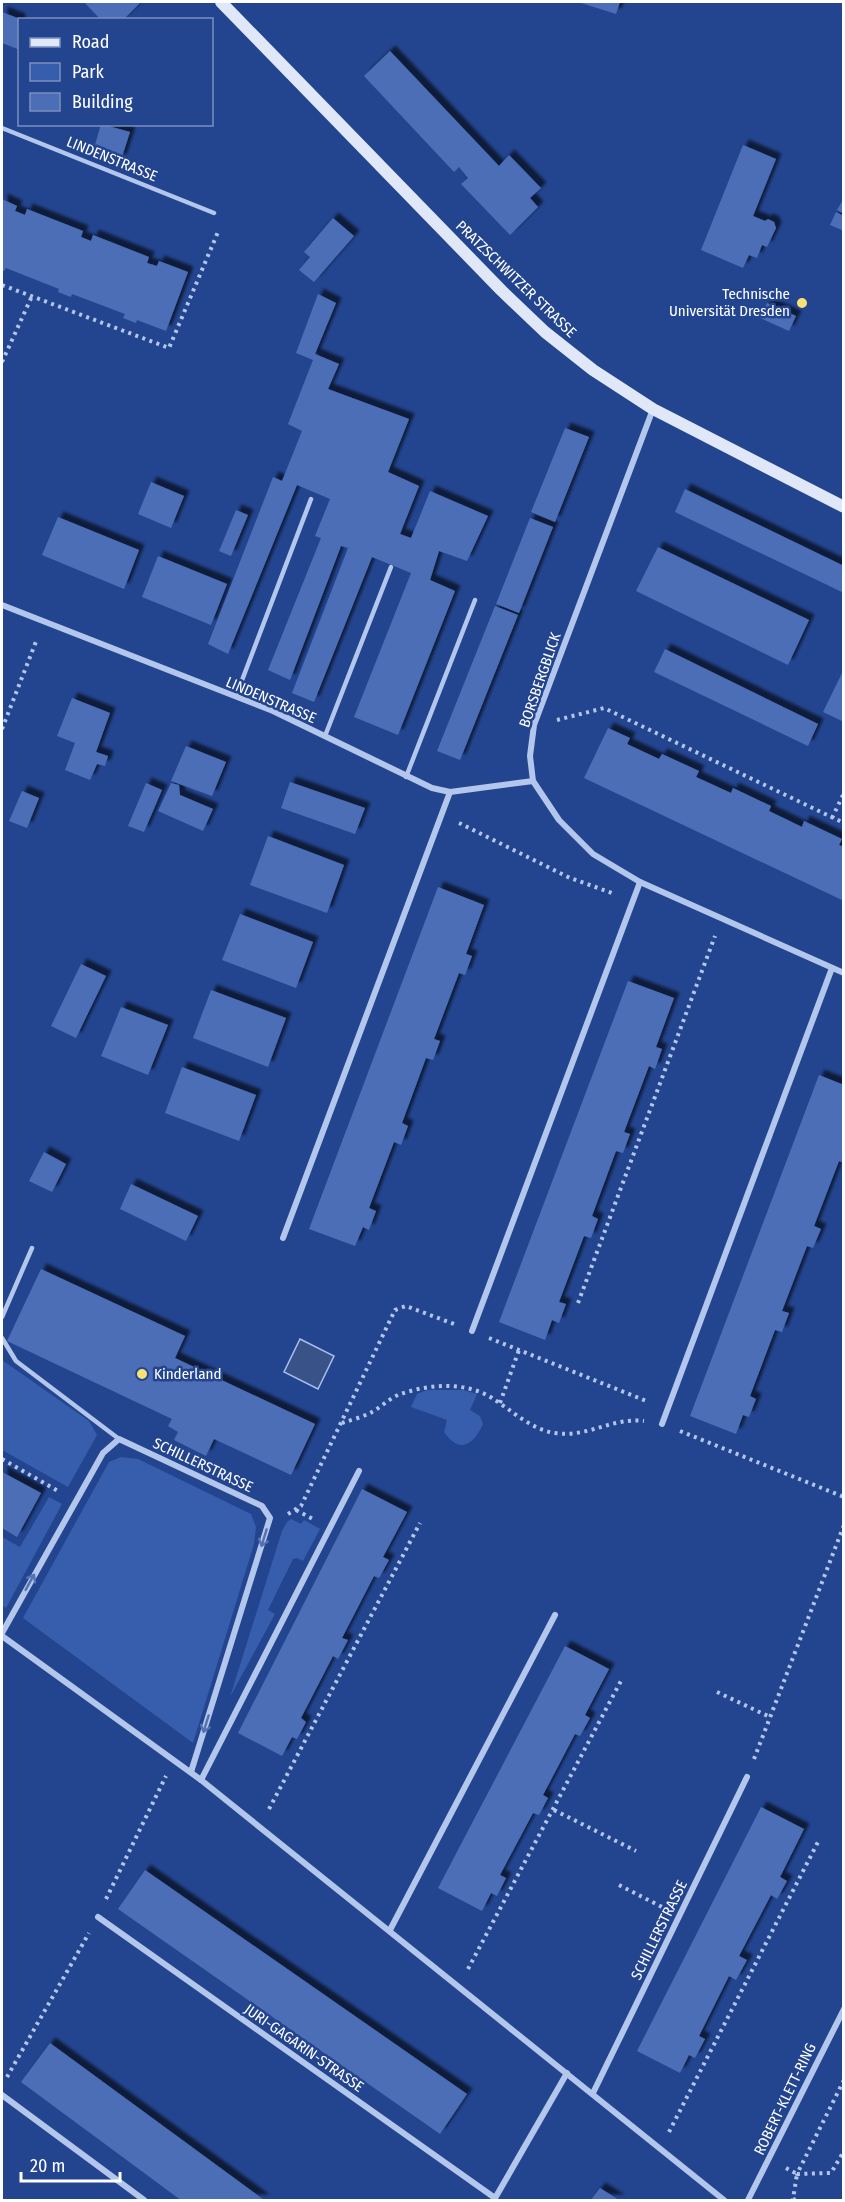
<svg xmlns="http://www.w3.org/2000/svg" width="845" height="2202" viewBox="0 0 845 2202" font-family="'Fira Sans Condensed',sans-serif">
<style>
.green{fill:#365ead}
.water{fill:#395389;stroke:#a7bfed;stroke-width:1.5}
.building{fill:#4b6eb7;filter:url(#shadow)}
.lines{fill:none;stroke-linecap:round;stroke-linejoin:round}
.path{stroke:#b3c6ec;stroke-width:4;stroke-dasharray:3 4.5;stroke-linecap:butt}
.lane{stroke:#b3c6ec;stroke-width:4.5}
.street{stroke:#b3c6ec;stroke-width:6}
.secondary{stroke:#dfe7f9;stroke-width:12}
.oneway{stroke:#5572b0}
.poi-dot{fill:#f8e276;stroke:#234590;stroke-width:2}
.labels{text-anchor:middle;stroke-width:5;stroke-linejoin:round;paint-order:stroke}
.street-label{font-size:15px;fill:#fff;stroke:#234590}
.poi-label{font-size:15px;fill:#fff;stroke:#234590;text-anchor:end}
</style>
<defs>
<filter id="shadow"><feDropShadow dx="5.5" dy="-5.5" stdDeviation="1.5" flood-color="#0009"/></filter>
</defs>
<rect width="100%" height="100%" fill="#234590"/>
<g class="green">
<path d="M 2,1360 L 89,1421 L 97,1435 L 68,1487 L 2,1450 Z"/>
<path d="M 427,1390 L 463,1390 L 477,1394 L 470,1410 L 480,1416 L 483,1424 C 474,1444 460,1455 444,1432 L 447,1420 L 411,1407 L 417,1394 Z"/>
<path d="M 121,1457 L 138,1459 L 251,1514 L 256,1527 L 254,1544 L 193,1743 L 23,1618 L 109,1462 Z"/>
<path d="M 49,1497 L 62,1504 L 6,1608 L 2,1605 L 2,1537 L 20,1547 Z"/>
<path d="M 291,1519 L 301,1524 L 304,1520 L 320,1529 L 303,1561 L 297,1558 L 293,1559 L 268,1610 L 275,1614 L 230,1697 L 282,1531 L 287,1522 Z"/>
</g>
<path class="water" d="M 300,1339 L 334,1356 L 318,1389 L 284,1372 Z"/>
<g class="building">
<path d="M 84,2 L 141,2 L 123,20 L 101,20 Z"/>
<path d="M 578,2 L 620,2 L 616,14 Z"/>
<path d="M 2,12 L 20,19 L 20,50 L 2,43 Z"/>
<path d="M 390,51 L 499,166 L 509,155 L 541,188 L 530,198 L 538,207 L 510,235 L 461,184 L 468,178 L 459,167 L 454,172 L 364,76 Z"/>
<path d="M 101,124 L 130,132 L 121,160 L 93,152 Z"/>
<path d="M 743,145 L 776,159 L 753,216 L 765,221 L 768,219 L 774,222 L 776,228 L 767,247 L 762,245 L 757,258 L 749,255 L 743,268 L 701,250 Z"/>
<path d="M 844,198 L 844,214 L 837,210 Z"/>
<path d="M 2,199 L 17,206 L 15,211 L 25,215 L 27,209 L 83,231 L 81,237 L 91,241 L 93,235 L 149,257 L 147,263 L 157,266 L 159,261 L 188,272 L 166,331 L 137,320 L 136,323 L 123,318 L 125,314 L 72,294 L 71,297 L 58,292 L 59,289 L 6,268 L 4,271 L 2,270 Z"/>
<path d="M 836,212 L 844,216 L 844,231 L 830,225 Z"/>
<path d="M 333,218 L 354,236 L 314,282 L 299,270 L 310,257 L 304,252 Z"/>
<path d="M 318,294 L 336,303 L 315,354 L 339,364 L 328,389 L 409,419 L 388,472 L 419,486 L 400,534 L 411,538 L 430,491 L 488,516 L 467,561 L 439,551 L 430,580 L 455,591 L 398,735 L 354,717 L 411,573 L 372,557 L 314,702 L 292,693 L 348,548 L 341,546 L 290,680 L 268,670 L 321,538 L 315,536 L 330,499 L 297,485 L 228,654 L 208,644 L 273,477 L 282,481 L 302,431 L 288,424 L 313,360 L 296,353 Z"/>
<path d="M 767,303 L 796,316 L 789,331 L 760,318 Z"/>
<path d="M 565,428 L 589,437 L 555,522 L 531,512 Z"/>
<path d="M 151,482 L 184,496 L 171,528 L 138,514 Z"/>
<path d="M 685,489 L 844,566 L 844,593 L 675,512 Z"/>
<path d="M 236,510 L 248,515 L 231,556 L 219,551 Z"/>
<path d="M 58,517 L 139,550 L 124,589 L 42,555 Z"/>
<path d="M 530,518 L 553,527 L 519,613 L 496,604 Z"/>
<path d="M 658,547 L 809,620 L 788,665 L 636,591 Z"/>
<path d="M 158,556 L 227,584 L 211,625 L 142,597 Z"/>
<path d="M 495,606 L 518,615 L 460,760 L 437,751 Z"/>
<path d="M 665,649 L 818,724 L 808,746 L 654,672 Z"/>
<path d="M 844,669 L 844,722 L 823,712 Z"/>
<path d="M 72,698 L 110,713 L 96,752 L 108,756 L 105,766 L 97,764 L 90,780 L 65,770 L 75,743 L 57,736 Z"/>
<path d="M 608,728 L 630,738 L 627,744 L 659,759 L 662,754 L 699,771 L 696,777 L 731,793 L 733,788 L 771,806 L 769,811 L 802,827 L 804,821 L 842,839 L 839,845 L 844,847 L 844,901 L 584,778 Z"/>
<path d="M 186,746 L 226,762 L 212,796 L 171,781 Z"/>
<path d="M 290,782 L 365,808 L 355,834 L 281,808 Z"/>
<path d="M 146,783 L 162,790 L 144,832 L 128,826 Z"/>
<path d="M 171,783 L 179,785 L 180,795 L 213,809 L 203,831 L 158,811 Z"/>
<path d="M 22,791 L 39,798 L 27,828 L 9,821 Z"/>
<path d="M 268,836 L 344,865 L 327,913 L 250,885 Z"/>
<path d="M 438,887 L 484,905 L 466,954 L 472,956 L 465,975 L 459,973 L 434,1039 L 440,1041 L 433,1060 L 426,1058 L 402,1123 L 408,1126 L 401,1145 L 394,1142 L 369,1208 L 376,1211 L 369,1230 L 363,1227 L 355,1246 L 309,1229 Z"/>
<path d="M 240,914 L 313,942 L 296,988 L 222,960 Z"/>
<path d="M 81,964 L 106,976 L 76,1038 L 51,1026 Z"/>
<path d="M 628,981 L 674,998 L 656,1047 L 662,1049 L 655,1069 L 649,1066 L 624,1132 L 630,1134 L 623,1153 L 616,1151 L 592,1216 L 598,1219 L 591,1238 L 584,1236 L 559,1302 L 566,1304 L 559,1323 L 552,1320 L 545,1340 L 499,1322 Z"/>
<path d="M 211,990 L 286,1018 L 268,1067 L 193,1038 Z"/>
<path d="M 121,1007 L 168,1025 L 148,1075 L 101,1056 Z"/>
<path d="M 182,1067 L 256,1095 L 239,1141 L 165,1113 Z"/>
<path d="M 819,1075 L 844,1085 L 844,1163 L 839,1161 L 814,1226 L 821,1229 L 813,1248 L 807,1246 L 782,1311 L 789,1313 L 782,1332 L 775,1330 L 750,1396 L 756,1399 L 749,1417 L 743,1415 L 736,1434 L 690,1416 Z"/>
<path d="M 44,1152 L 66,1164 L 52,1192 L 29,1181 Z"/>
<path d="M 131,1184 L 198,1216 L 186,1241 L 120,1209 Z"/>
<path d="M 41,1269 L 185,1336 L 175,1358 L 315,1424 L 291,1475 L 214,1439 L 206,1456 L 174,1440 L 178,1432 L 168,1426 L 172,1419 L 7,1341 Z"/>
<path d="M 2,1472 L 41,1493 L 17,1537 L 2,1528 Z"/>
<path d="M 362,1489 L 407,1512 L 383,1557 L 389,1560 L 379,1578 L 374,1576 L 342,1638 L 348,1640 L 338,1659 L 333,1656 L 301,1718 L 306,1722 L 297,1739 L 292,1737 L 282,1756 L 238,1733 Z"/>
<path d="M 565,1646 L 609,1669 L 585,1715 L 590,1718 L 580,1736 L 575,1734 L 543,1795 L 548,1798 L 539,1815 L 533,1813 L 500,1875 L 506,1878 L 497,1896 L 491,1893 L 482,1911 L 438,1888 Z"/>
<path d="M 761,1807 L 804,1829 L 780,1877 L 787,1881 L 777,1899 L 771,1895 L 739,1956 L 747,1960 L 736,1980 L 729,1976 L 699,2036 L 705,2039 L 695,2058 L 689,2055 L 680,2073 L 637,2051 Z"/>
<path d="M 145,1870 L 467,2094 L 440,2134 L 118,1909 Z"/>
<path d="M 50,2043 L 264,2200 L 182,2200 L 178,2198 L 21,2082 Z"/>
<path d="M 600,2188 L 619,2200 L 591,2200 Z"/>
</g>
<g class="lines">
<g class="path">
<path d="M 2,285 L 169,348 L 218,232"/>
<path d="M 2,362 L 32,296"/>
<path d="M 557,720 L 604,708 L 844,823"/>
<path d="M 2,729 L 37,639"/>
<path d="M 832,818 L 844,793"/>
<path d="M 459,823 L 570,878 L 615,894"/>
<path d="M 578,1303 L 715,936"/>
<path d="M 489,1338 L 649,1402"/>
<path d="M 500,1403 L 519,1350"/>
<path d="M 342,1423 C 351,1420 363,1417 372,1412 C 381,1407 389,1399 398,1395 C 427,1384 465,1381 492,1398 C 511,1410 532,1430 555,1433 C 588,1438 612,1417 644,1421"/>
<path d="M 680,1431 L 844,1497"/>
<path d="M 2,1459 L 58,1491"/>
<path d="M 296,1510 L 313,1519"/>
<path d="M 288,1514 L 301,1506 L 395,1310 L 406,1306 L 454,1324"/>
<path d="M 717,1692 L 770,1717"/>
<path d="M 754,1759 L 844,1525"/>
<path d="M 269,1809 L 420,1523"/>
<path d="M 554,1810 L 636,1851"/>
<path d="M 619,1885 L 662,1907"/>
<path d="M 106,1899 L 166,1776"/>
<path d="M 468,1969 L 622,1679"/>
<path d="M 7,2077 L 89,1933"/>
<path d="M 844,2080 L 797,2174 L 831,2173 L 844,2151"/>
<path d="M 669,2132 L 819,1840"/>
<path d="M 786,2168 L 797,2174 L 793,2199 L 796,2200"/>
</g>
<g class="lane">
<path d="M 2,128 L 214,213"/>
<path d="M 236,696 L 311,499"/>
<path d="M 325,736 L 391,567"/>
<path d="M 406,777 L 475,600"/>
<path d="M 2,1317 L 32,1248"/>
<path d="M 2,1338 L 16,1361 L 119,1439"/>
</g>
<g class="street">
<path d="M 653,409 L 534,725 L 530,756 L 533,781 L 559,820 L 593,854 L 640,882 L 844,973"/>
<path d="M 2,605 L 273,711 L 432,788 L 450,792 L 533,781"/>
<path d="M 283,1238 L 450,792"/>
<path d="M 472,1331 L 640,882"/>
<path d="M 662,1424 L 832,968"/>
<path d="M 2,1633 L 103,1453 L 119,1439 L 262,1506 L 270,1518 L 191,1772"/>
<path d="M 2,1636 L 201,1780 L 724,2200"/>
<path d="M 201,1780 L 359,1471"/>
<path d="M 98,1917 L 495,2198"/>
<path d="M 390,1930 L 555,1615"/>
<path d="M 593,2093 L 747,1777"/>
<path d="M 2,2095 L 144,2200"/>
<path d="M 494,2200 L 567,2073"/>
<path d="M 748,2200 L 844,2009"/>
</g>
<path class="secondary" d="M 221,2 L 502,291 L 545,332 L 593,370 L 653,409 L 844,507"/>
</g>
<defs><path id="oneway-shaft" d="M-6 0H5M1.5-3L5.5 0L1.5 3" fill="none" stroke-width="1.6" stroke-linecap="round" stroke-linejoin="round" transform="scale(1.5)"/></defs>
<g class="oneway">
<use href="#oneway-shaft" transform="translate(264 1538) rotate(107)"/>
<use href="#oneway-shaft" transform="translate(30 1582) rotate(-61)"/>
<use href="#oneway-shaft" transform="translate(206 1724) rotate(107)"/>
</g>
<g class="poi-dot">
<circle cx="802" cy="303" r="6"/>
<circle cx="142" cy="1374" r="6"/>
</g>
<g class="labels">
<g class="street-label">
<text transform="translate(112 159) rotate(22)" y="5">LINDENSTRASSE</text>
<text transform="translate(516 279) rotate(44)" y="5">PRATZSCHWITZER STRASSE</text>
<text transform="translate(540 680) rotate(-71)" y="5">BORSBERGBLICK</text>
<text transform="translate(271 700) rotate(23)" y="5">LINDENSTRASSE</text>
<text transform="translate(203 1465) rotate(25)" y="5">SCHILLERSTRASSE</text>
<text transform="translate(659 1930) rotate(-64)" y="5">SCHILLERSTRASSE</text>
<text transform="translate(304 2048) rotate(35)" y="5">JURI-GAGARIN-STRASSE</text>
<text transform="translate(785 2099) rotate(-64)" y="5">ROBERT-KLETT-RING</text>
</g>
<g class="poi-label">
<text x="790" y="299">Technische<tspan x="790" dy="17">Universität Dresden</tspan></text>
<text x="154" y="1379" text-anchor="start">Kinderland</text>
</g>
</g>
<rect width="845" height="2202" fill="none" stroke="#ffffff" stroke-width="6"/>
<rect x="18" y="18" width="195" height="108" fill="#234590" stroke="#7b8fbc" stroke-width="1.5"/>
<rect x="30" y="38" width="30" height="9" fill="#dfe7f9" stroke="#7b8fbc" stroke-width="1.5"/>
<text x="72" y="48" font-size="18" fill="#ffffff">Road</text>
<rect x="30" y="63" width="30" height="18" fill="#365ead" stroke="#7b8fbc" stroke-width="1.5"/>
<text x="72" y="78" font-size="18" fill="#ffffff">Park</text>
<rect x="30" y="93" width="30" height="18" fill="#4b6eb7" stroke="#7b8fbc" stroke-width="1.5"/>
<text x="72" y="108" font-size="18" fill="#ffffff">Building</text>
<path d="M21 2172v9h99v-9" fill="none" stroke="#ffffff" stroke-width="3"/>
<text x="30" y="2172" font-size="18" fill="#ffffff" stroke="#234590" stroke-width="4.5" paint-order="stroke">20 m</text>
</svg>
